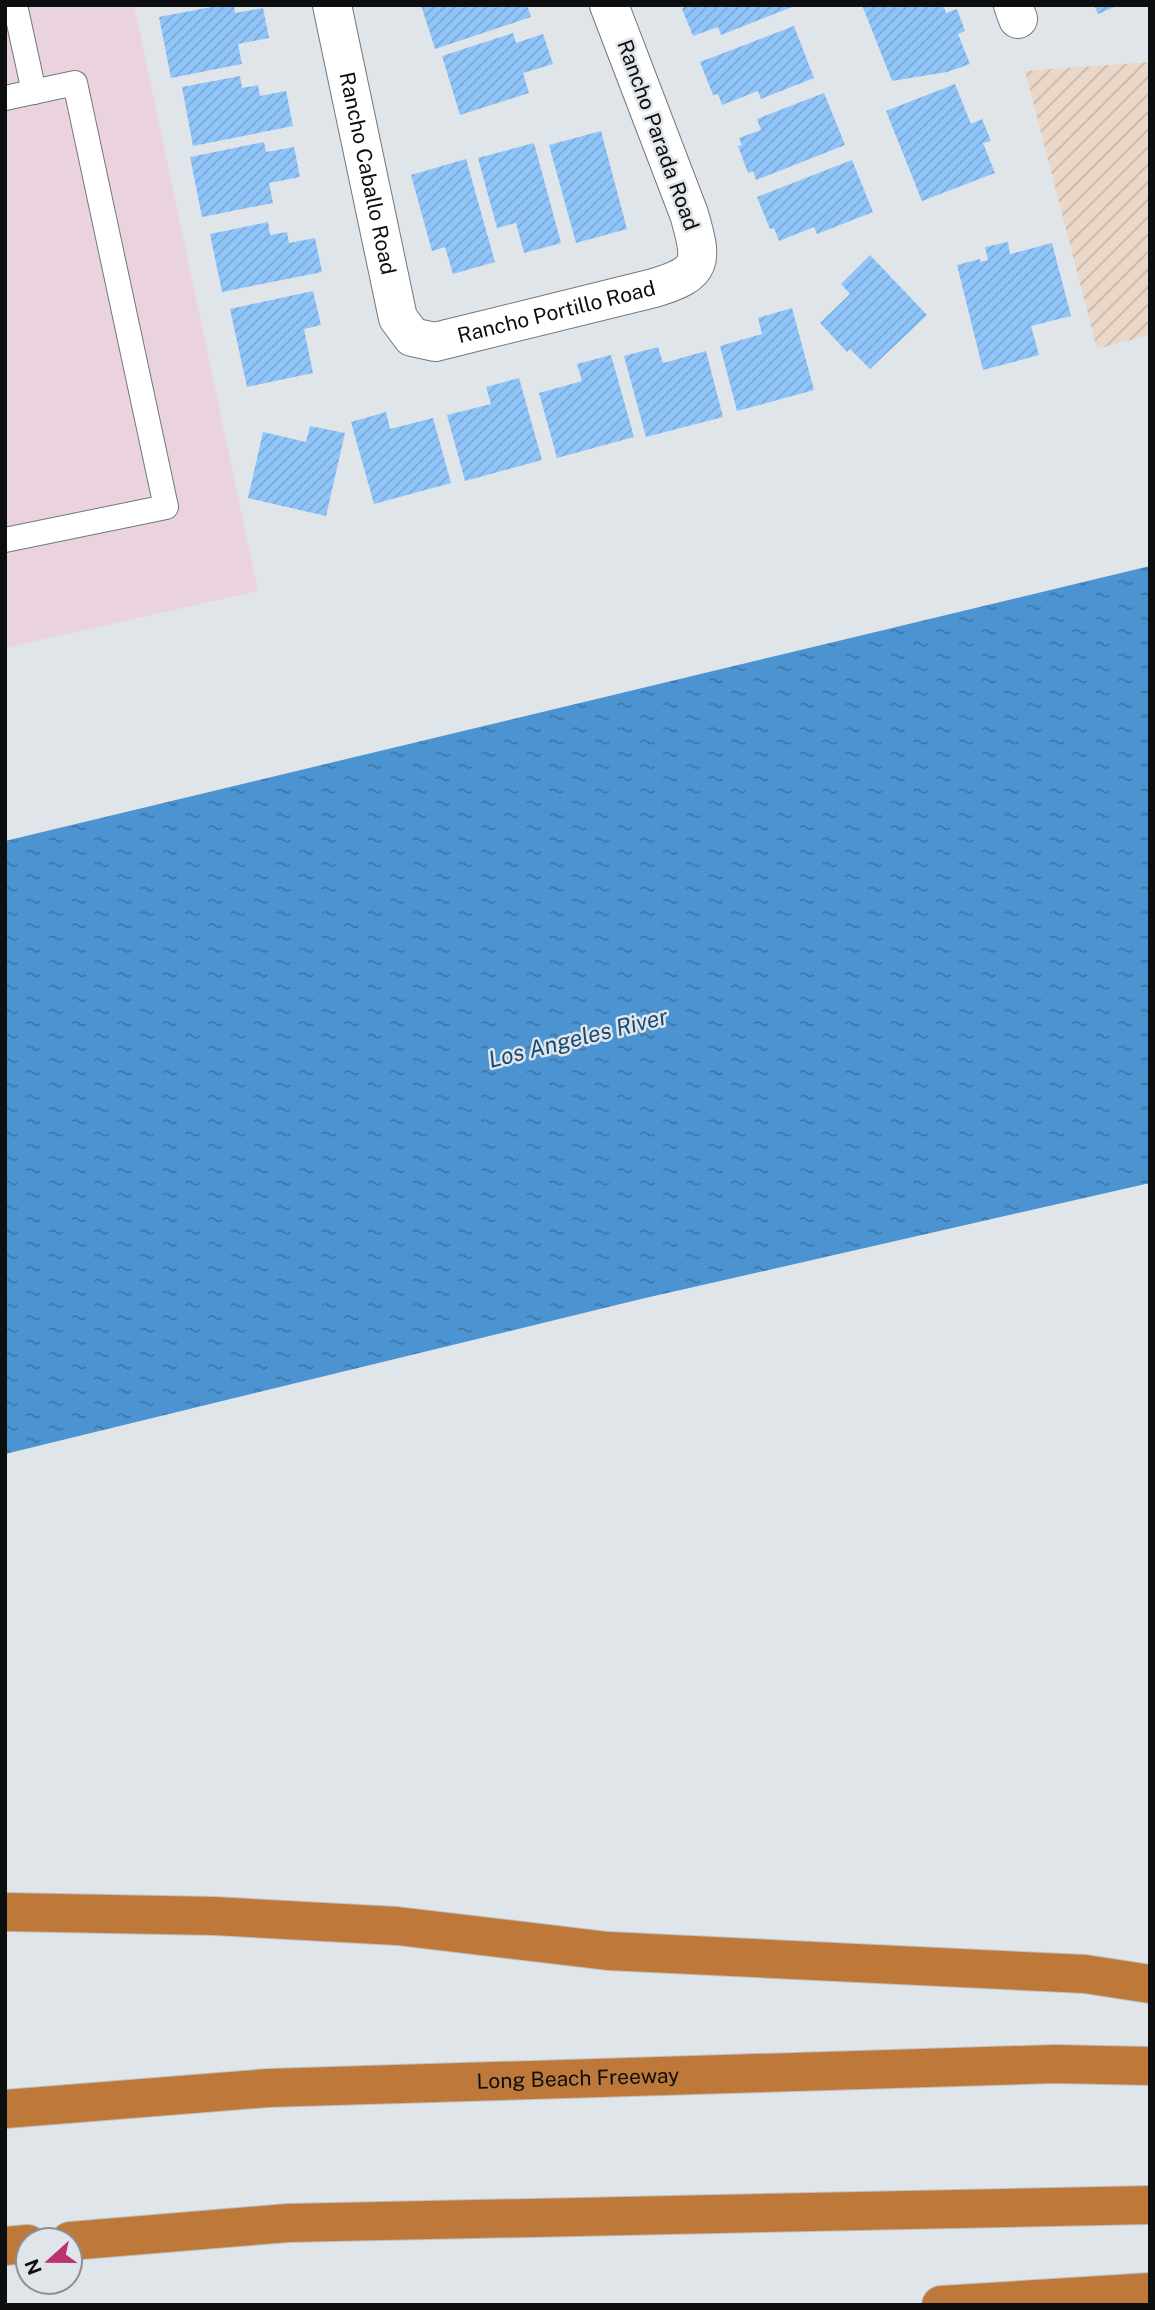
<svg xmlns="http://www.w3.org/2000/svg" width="1155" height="2310" viewBox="0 0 1155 2310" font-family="'Public Sans',sans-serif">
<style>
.commercial{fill:#ead3df}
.industrial{fill:url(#industrial-furrows)}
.water{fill:url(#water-ripples)}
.building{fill:url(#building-hatch)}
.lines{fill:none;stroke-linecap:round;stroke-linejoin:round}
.service-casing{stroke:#73777b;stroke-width:26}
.minor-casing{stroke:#73777b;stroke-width:40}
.motorway-casing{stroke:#c0c0c1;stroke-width:40}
.service{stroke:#fff;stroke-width:24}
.minor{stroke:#fff;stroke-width:38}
.motorway{stroke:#be793a;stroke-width:38}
.labels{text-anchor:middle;stroke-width:5;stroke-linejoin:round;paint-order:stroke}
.street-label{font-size:21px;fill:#0d0e10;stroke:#e0e5ea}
.water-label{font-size:23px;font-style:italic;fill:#174a74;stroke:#e0e5ea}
</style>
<defs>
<pattern id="industrial-furrows" width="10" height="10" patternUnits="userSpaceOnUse" patternTransform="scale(1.75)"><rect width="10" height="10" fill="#ead7c7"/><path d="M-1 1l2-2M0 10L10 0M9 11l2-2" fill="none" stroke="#c8b7aa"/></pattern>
<pattern id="water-ripples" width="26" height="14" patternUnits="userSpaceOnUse" patternTransform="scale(1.75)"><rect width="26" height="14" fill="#4c94d1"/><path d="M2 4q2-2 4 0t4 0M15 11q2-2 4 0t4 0" fill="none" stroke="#3e77a8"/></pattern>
<pattern id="building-hatch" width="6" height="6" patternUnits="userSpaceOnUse" patternTransform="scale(1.75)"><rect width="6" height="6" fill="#90c5fa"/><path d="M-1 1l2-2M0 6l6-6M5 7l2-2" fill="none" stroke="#7ba8d5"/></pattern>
</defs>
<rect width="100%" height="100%" fill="#e0e5ea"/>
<path class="commercial" d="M 5,5 L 134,5 L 258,591 L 5,648 Z"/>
<path class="industrial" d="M 1150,62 L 1150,335 L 1097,349 L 1025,71 Z"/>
<path class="water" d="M 1150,566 L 1150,1183 L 641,1299 L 5,1454 L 5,841 Z"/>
<g class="building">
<path d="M 222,5 L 234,5 L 235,13 L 263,8 L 269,38 L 238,44 L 242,64 L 171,78 L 159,17 Z"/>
<path d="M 421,5 L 527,5 L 531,17 L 435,49 Z"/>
<path d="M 686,5 L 797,5 L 721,35 L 718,27 L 693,36 L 682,9 Z"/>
<path d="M 862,5 L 943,5 L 946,13 L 957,9 L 965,31 L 958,34 L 970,64 L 947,72 L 892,81 Z"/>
<path d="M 1094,5 L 1119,5 L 1098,14 Z"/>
<path d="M 794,26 L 814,78 L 761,99 L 758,91 L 722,105 L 718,94 L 713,95 L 700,62 Z"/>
<path d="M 513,33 L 516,43 L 543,34 L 553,64 L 523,73 L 529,93 L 460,115 L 442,56 Z"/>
<path d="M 240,76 L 242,88 L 258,85 L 260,96 L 286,91 L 293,126 L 193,146 L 182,87 Z"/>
<path d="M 955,84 L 971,124 L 982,119 L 991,141 L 983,143 L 995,173 L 922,201 L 886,111 Z"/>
<path d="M 824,93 L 845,145 L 756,180 L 753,171 L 748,173 L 738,146 L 742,145 L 739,138 L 761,130 L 757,119 Z"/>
<path d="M 601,131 L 627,229 L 576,243 L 549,145 Z"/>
<path d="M 264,142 L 266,152 L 294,147 L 300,177 L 269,183 L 273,203 L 202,217 L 190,157 Z"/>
<path d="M 534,143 L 561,243 L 524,253 L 516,223 L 497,228 L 478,158 Z"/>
<path d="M 466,159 L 495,262 L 453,274 L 445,247 L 432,251 L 411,175 Z"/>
<path d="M 852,160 L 873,212 L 817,234 L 814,227 L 779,241 L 774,228 L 770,229 L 757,197 Z"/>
<path d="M 268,222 L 270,235 L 287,232 L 289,243 L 315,238 L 322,272 L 222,292 L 210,234 Z"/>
<path d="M 1008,242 L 1010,254 L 1052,243 L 1071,316 L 1031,326 L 1039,355 L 983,370 L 957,265 L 980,259 L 980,262 L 988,260 L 985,247 Z"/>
<path d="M 870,255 L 927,315 L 870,369 L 850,349 L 847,352 L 820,323 L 850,294 L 841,284 Z"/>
<path d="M 313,291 L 321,325 L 304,329 L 313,373 L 247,387 L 230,309 Z"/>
<path d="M 792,308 L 814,390 L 737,411 L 720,346 L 762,334 L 758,318 Z"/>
<path d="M 658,347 L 663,363 L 706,351 L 723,417 L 646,437 L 624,356 Z"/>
<path d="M 611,355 L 634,437 L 557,458 L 539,393 L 582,381 L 577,364 Z"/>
<path d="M 519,378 L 542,460 L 465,481 L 447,415 L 491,404 L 486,387 Z"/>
<path d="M 386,412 L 390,429 L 433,418 L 451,483 L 374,504 L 351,422 Z"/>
<path d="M 310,426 L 345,433 L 326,516 L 248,498 L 263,432 L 306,442 Z"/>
</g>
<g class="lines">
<defs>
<g id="service">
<path d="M 15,5 L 34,92"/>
<path d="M 5,98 L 75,83 L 166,507 L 5,540"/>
</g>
<g id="minor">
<path id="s1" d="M 332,5 L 398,318 L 412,337 L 435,342 L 654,288 C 704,273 703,262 689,214 L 609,5"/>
<path d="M 1013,5 L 1018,19"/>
</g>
<g id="motorway">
<path d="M 5,1912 L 214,1916 L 397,1926 L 608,1951 L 1085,1974 L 1150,1984"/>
<path id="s2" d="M 5,2109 L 268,2088 L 1055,2064 L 1150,2066"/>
<path d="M 70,2241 L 288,2223 L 1150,2205"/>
<path d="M 5,2246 L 28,2244"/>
<path d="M 941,2305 L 1150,2292"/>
</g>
</defs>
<use href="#service" class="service-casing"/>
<use href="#minor" class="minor-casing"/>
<use href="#motorway" class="motorway-casing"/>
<use href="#service" class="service"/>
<use href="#minor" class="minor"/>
<use href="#motorway" class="motorway"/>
</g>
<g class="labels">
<g class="street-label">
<text transform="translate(658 135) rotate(70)" y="7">Rancho Parada Road</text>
<text dy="7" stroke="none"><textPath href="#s1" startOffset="172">Rancho Caballo Road</textPath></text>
<text dy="7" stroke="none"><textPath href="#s1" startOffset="492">Rancho Portillo Road</textPath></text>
<text dy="7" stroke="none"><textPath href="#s2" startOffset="574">Long Beach Freeway</textPath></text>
</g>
<g class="water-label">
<text transform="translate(578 1038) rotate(-14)" y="8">Los Angeles River</text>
</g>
</g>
<rect width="1155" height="2310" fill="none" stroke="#0d0e10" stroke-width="14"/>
<g transform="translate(49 2261) rotate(249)"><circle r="33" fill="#e0e5ea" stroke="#8c8f93" stroke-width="2"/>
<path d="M0-5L12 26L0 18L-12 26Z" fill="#ba3270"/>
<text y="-10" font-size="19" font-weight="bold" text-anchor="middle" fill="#0d0e10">N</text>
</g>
</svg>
